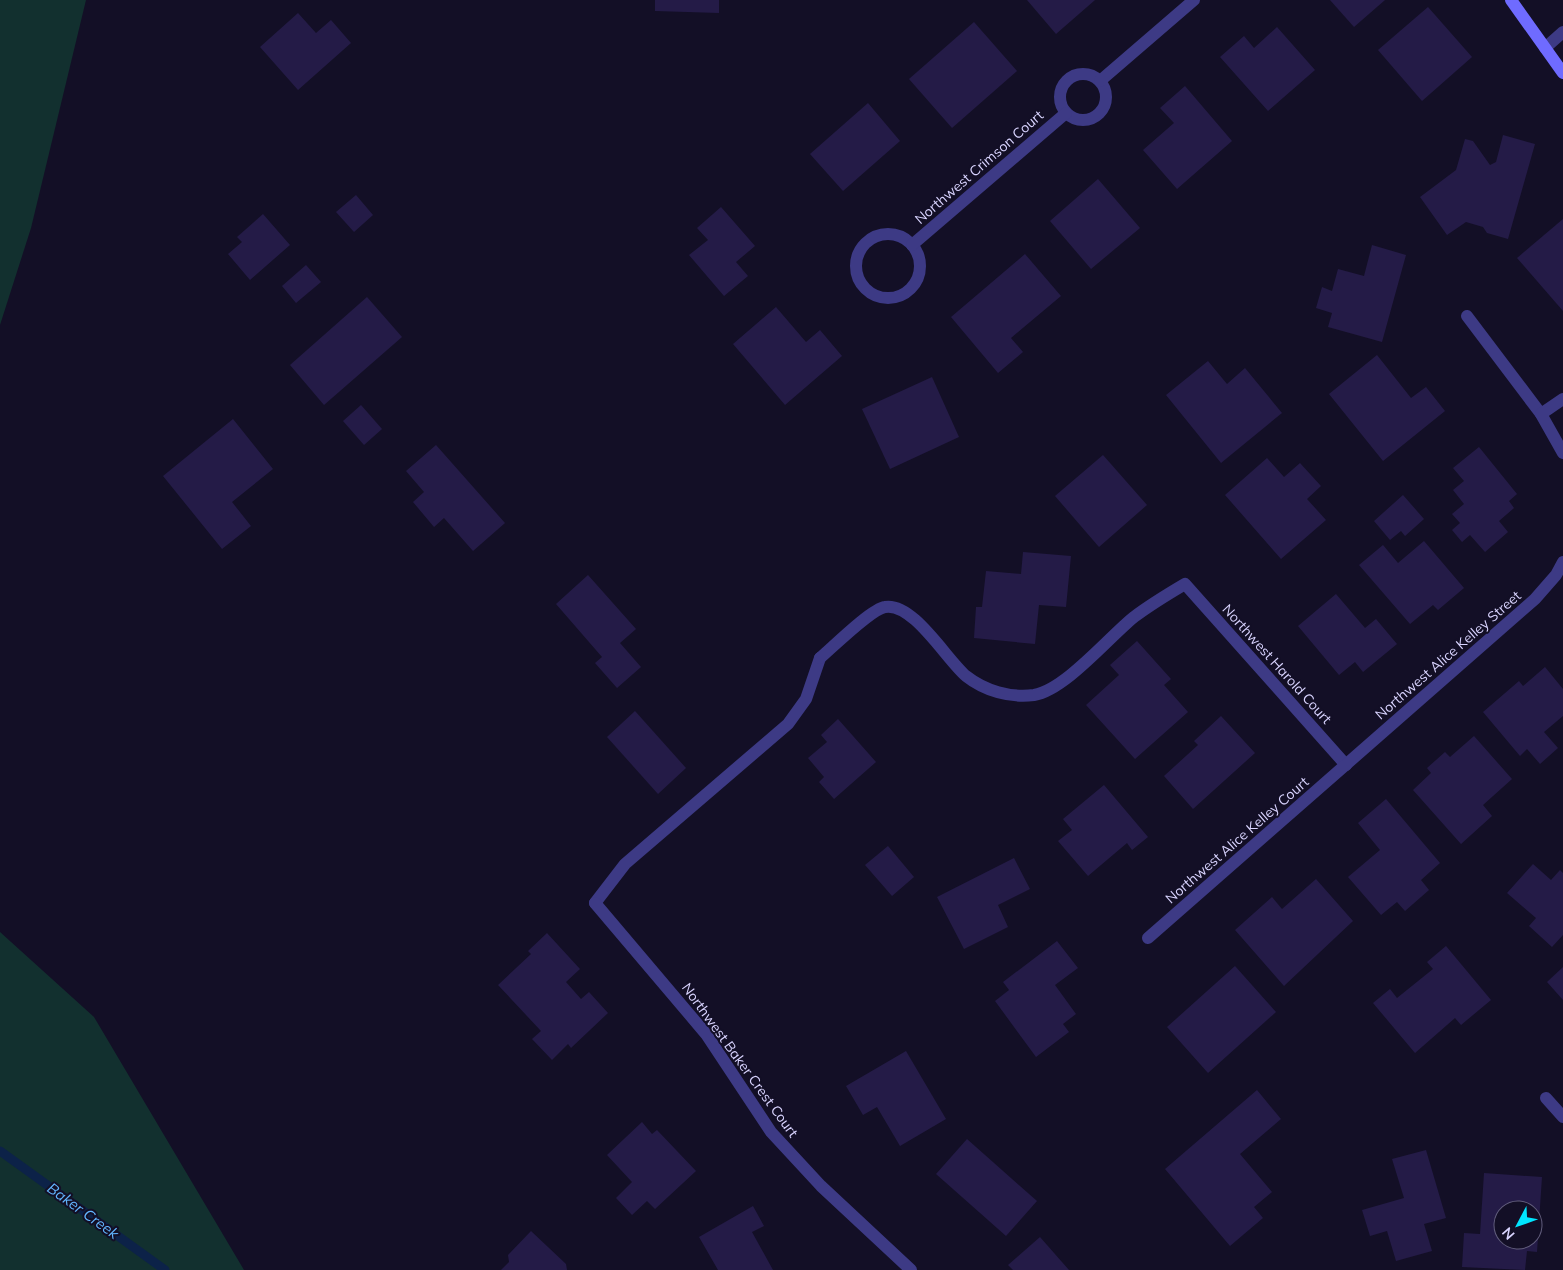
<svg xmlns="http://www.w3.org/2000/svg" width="1563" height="1270" viewBox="0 0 1563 1270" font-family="Mulish,sans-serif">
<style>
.green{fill:#12302f}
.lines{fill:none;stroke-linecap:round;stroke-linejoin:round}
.stream{stroke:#0c2248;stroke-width:9}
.building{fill:#241b47;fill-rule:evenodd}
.service{stroke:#3d3a85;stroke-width:12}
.minor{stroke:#3d3a85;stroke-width:12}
.tertiary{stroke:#3d3a85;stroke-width:12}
.secondary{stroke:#6f6bff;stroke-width:12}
.labels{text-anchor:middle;stroke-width:4;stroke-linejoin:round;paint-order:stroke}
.street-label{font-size:14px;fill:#d9d4ff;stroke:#130f26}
.water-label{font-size:15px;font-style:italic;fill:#62b6ff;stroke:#130f26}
</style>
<rect width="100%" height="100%" fill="#130f26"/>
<g class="green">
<path d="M 0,0 L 86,0 L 31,228 L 0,325 Z"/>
<path d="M 0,932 L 94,1017 L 244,1270 L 0,1270 Z"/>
</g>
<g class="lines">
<path class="stream" d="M 0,1151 L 165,1270"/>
</g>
<g class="building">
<path d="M 655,0 L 719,0 L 719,13 L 655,11 Z"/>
<path d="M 1027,0 L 1095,0 L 1056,34 Z"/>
<path d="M 1330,0 L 1385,0 L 1354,27 Z"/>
<path d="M 1428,7 L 1472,57 L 1422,101 L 1378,50 Z"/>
<path d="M 298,13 L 316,33 L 331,20 L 351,43 L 298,90 L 260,47 Z"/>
<path d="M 974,22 L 1017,71 L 952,128 L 909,79 Z"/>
<path d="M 1277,27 L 1315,70 L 1268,111 L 1220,57 L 1244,36 L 1254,48 Z"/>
<path d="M 1185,86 L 1232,141 L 1177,189 L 1143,150 L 1174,123 L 1160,108 Z"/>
<path d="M 868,103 L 900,141 L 843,191 L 810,154 Z"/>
<path d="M 1503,135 L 1535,144 L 1508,239 L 1487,233 L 1483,227 L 1466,222 L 1447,235 L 1420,197 L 1456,170 L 1465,139 L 1473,141 L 1490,165 L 1496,162 Z"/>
<path d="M 1098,179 L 1140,228 L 1091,269 L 1050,221 Z"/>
<path d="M 356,195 L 373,215 L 354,232 L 336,212 Z"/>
<path d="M 721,207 L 755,246 L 736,262 L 748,276 L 724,296 L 689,255 L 708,240 L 697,228 Z"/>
<path d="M 263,214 L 290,245 L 250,280 L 228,254 L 242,242 L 237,237 Z"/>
<path d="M 1563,219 L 1563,311 L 1517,258 Z"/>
<path d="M 1372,245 L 1406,255 L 1382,342 L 1328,327 L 1332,313 L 1316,308 L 1322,287 L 1332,291 L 1338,269 L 1364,276 Z"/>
<path d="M 1025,254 L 1061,296 L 1011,338 L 1023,352 L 998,373 L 951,317 Z"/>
<path d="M 306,265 L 321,282 L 296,303 L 282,286 Z"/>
<path d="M 367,297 L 402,337 L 324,405 L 290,365 Z"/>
<path d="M 776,307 L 806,342 L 820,330 L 842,356 L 785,405 L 733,344 Z"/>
<path d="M 1377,355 L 1411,398 L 1426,387 L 1445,411 L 1383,461 L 1329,394 Z"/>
<path d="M 1208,361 L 1227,384 L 1245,368 L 1282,413 L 1221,463 L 1166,395 Z"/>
<path d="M 932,377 L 959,437 L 890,469 L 862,409 Z"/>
<path d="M 361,405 L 382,429 L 364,445 L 343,421 Z"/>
<path d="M 233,419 L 273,469 L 232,502 L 251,526 L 222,549 L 163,476 Z"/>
<path d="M 436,445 L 505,523 L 473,551 L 444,518 L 434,527 L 413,502 L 424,492 L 406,471 Z"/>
<path d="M 1479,447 L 1517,494 L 1509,501 L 1514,508 L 1499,521 L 1508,532 L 1485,552 L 1470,535 L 1462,542 L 1452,530 L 1460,523 L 1452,514 L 1464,504 L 1453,490 L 1464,481 L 1453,468 Z"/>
<path d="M 1103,455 L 1147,505 L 1099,547 L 1055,496 Z"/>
<path d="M 1267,458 L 1284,477 L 1300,463 L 1321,486 L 1307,499 L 1326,520 L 1281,559 L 1225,495 Z"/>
<path d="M 1403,495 L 1424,519 L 1405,536 L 1401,531 L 1390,540 L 1374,521 Z"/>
<path d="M 1424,541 L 1464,588 L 1438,610 L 1433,605 L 1410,624 L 1359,565 L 1383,545 L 1398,563 Z"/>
<path d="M 1023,552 L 1071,556 L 1066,607 L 1039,605 L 1035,644 L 974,638 L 976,607 L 982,607 L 986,571 L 1021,574 Z"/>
<path d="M 588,575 L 636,629 L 620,643 L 641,667 L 617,688 L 595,663 L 602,657 L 556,604 Z"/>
<path d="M 1336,594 L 1365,628 L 1376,619 L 1397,644 L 1363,672 L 1355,662 L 1339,675 L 1298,626 Z"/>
<path d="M 1137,641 L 1171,679 L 1164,685 L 1188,712 L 1135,759 L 1086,705 L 1119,675 L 1110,665 Z"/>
<path d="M 1545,667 L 1563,689 L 1563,716 L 1544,732 L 1558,748 L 1540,764 L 1527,749 L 1520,756 L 1483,712 L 1519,681 L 1523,686 Z"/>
<path d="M 635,711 L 686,768 L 658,794 L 607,737 Z"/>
<path d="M 1221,716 L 1255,753 L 1193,809 L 1164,776 L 1198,745 L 1194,741 Z"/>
<path d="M 838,719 L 876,762 L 834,799 L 819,782 L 824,777 L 808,758 L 827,742 L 821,735 Z"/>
<path d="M 1474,736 L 1512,779 L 1483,805 L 1492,816 L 1461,844 L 1413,790 L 1431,773 L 1427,768 L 1445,752 L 1450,757 Z"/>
<path d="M 1104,785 L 1148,837 L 1132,850 L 1127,843 L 1088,876 L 1058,841 L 1072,830 L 1063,819 Z"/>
<path d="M 1386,799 L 1440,863 L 1421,880 L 1429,890 L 1405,911 L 1397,902 L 1381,915 L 1348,877 L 1380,850 L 1358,823 Z"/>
<path d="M 888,846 L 914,877 L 892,896 L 865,865 Z"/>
<path d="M 1014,858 L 1030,889 L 998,905 L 1008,927 L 964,949 L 937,897 Z"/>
<path d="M 1533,864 L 1551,880 L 1560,870 L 1563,873 L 1563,935 L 1552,947 L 1529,926 L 1536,918 L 1507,893 Z"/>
<path d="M 1316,879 L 1353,921 L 1284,986 L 1235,930 L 1272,897 L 1282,909 Z"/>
<path d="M 547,933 L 580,969 L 566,982 L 581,999 L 589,992 L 608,1013 L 571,1048 L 568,1044 L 552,1060 L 532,1039 L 541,1031 L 498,985 L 531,954 L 528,951 Z"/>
<path d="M 1057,941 L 1078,968 L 1055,985 L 1076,1014 L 1063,1024 L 1069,1032 L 1036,1057 L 995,1001 L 1009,990 L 1003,982 Z"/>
<path d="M 1446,946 L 1491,1000 L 1461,1025 L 1455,1018 L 1415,1053 L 1373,1003 L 1390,989 L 1397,998 L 1433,969 L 1427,962 Z"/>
<path d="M 1235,966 L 1276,1012 L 1208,1073 L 1167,1027 Z"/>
<path d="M 1563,967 L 1563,1000 L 1547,982 Z"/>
<path d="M 906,1051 L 946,1119 L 900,1146 L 877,1107 L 863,1115 L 846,1086 Z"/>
<path d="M 1257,1090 L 1281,1119 L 1240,1154 L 1272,1192 L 1254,1207 L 1263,1218 L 1230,1246 L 1165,1169 Z"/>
<path d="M 642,1122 L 652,1134 L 657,1130 L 696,1171 L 655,1209 L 647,1201 L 632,1215 L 616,1198 L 632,1182 L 607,1155 Z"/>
<path d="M 967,1139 L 1037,1201 L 1006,1236 L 936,1174 Z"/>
<path d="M 1426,1150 L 1446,1218 L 1424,1224 L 1432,1251 L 1396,1261 L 1387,1231 L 1370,1236 L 1362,1210 L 1404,1198 L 1392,1159 Z"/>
<path d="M 1484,1173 L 1542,1177 L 1537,1252 L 1527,1251 L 1525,1270 L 1462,1267 L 1464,1233 L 1480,1234 ZM 1503,1210 L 1533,1210 L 1533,1240 L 1503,1240 Z"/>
<path d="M 753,1206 L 764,1226 L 752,1232 L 773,1270 L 718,1270 L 699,1237 Z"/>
<path d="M 531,1231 L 566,1264 L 567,1270 L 501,1270 L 509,1262 L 508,1255 Z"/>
<path d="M 1040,1237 L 1069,1270 L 1013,1270 L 1008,1265 Z"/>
</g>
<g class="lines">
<path class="service" d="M 595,903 L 625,864 L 788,724 L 806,699 L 820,658"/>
<g class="minor">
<circle cx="1083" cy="97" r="23"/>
<path d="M 1100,81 L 1194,0"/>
<circle cx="888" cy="266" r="32"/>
<path d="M 912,245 L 1066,113"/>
<path d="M 1467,316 L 1541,414"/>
<path d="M 1563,399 L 1541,414 L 1563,453"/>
<path d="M 820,658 C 832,648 871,609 885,607 C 913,602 946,659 966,676 C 985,691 1010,698 1034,695 C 1065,690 1109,637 1134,617 C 1150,605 1168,594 1185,584 L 1346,765"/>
<path d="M 595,903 L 706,1034 L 771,1132 L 821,1186 L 911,1270"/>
<path d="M 1148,938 L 1535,599 L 1556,575 L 1563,562"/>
<path d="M 1546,1098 L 1563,1117"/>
</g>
<path class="tertiary" d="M 1545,48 L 1563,32"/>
<path class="secondary" d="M 1511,0 L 1563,73"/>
</g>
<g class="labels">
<g class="street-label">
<text transform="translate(979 167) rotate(-41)" y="5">Northwest Crimson Court</text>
<text transform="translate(1448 655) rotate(-41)" y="5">Northwest Alice Kelley Street</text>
<text transform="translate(1277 664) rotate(48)" y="5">Northwest Harold Court</text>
<text transform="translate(1237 840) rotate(-41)" y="5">Northwest Alice Kelley Court</text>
<text transform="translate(740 1060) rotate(54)" y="5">Northwest Baker Crest Court</text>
</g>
<g class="water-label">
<text transform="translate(83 1211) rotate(36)" y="5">Baker Creek</text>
</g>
</g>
<g transform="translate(1518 1225) rotate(229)"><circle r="24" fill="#130f26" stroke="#625e7d"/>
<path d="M0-4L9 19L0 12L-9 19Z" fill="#00e5ff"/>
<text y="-8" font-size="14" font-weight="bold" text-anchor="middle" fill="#d9d4ff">N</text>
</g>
</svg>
